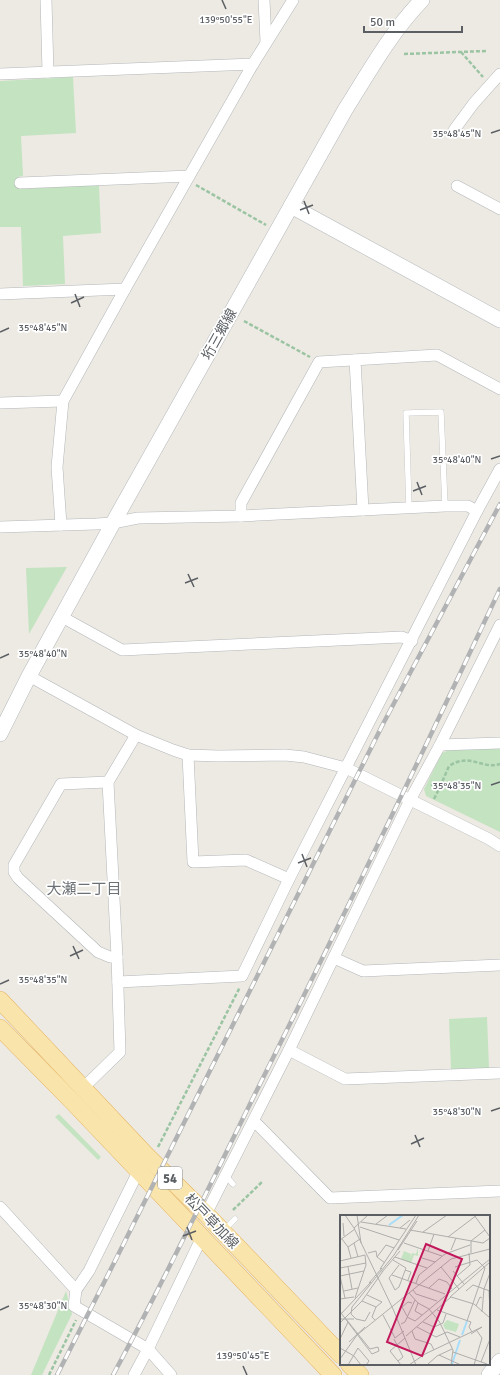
<svg xmlns="http://www.w3.org/2000/svg" width="500" height="1375" viewBox="0 0 500 1375" font-family="Signika,'Noto Sans JP',sans-serif">
<style>
.green{fill:#c4e3c1}
.lines{fill:none;stroke-linecap:round;stroke-linejoin:round}
.lane-casing{stroke:#b3b6b9;stroke-width:6}
.street-casing{stroke:#b3b6b9;stroke-width:12}
.secondary-casing{stroke:#b5b8bc;stroke-width:16}
.primary-casing{stroke:#e7b462;stroke-width:18}
.path{stroke:#9bc4a3;stroke-width:2.5;stroke-dasharray:4 2;stroke-linecap:butt}
.lane{stroke:#fff;stroke-width:5.5}
.street{stroke:#fff;stroke-width:11}
.secondary{stroke:#fff;stroke-width:15}
.primary{stroke:#f9e5ac;stroke-width:17}
.rail-casing{stroke:#b1b2b3;stroke-width:4.5}
.rail{stroke:#fff;stroke-width:3;stroke-dasharray:9;stroke-linecap:butt}
.ticks{fill:none;stroke:#5b5f63;stroke-width:1.5}
.labels{text-anchor:middle;stroke-width:3.5;stroke-linejoin:round;paint-order:stroke}
.shield{fill:#fff;stroke:#8c8f92;stroke-width:1}
.shield-label{font-size:13px;font-weight:bold;fill:#5b5f63}
.street-label{font-size:14px;fill:#5b5f63;stroke:#fff}
.neighbourhood-label{font-size:15px;fill:#6c7175;stroke:#fff}
.inset-river{fill:none;stroke:#a7ddf9;stroke-width:2}
.inset-road{fill:none;stroke:#afaeac;stroke-width:1}
.view{fill:#c2185b;fill-opacity:0.15;stroke:#c2185b;stroke-width:2}
.inset-edge{fill:none;stroke:#5b5f63;stroke-width:2}
.ticks-label{font-size:10px;text-anchor:middle;fill:#5b5f63;stroke:#fff;stroke-width:3.5;stroke-linejoin:round;paint-order:stroke}
</style>
<rect width="100%" height="100%" fill="#edeae3"/>
<g class="green">
<path d="M 73,77 L 76,133 L 21,136 L 23,176 L 18,177 L 18,189 L 99,185 L 101,233 L 63,236 L 65,284 L 23,286 L 21,227 L 0,227 L 0,81 Z"/>
<path d="M 67,567 L 29,634 L 26,568 Z"/>
<path d="M 500,748 L 500,832 L 426,796 L 424,789 L 442,753 L 449,750 Z"/>
<path d="M 487,1017 L 489,1068 L 451,1069 L 449,1019 Z"/>
<path d="M 59,1114 L 101,1157 L 98,1160 L 55,1117 Z"/>
<path d="M 66,1291 L 72,1314 L 42,1375 L 31,1375 Z"/>
</g>
<g class="lines">
<defs>
<g id="lane">
<path d="M 409,508 L 406,413 L 441,412 L 445,506"/>
<path d="M 226,1176 L 233,1184"/>
<path d="M 224,1230 L 235,1219"/>
</g>
<g id="street">
<path d="M 46,0 L 48,72"/>
<path d="M 264,0 L 266,42"/>
<path d="M 0,74 L 253,64"/>
<path d="M 454,130 L 474,103 L 500,74"/>
<path d="M 20,183 L 189,176"/>
<path d="M 457,186 L 500,209"/>
<path d="M 0,294 L 125,289"/>
<path d="M 355,360 L 363,510"/>
<path d="M 0,403 L 63,401"/>
<path d="M 241,516 L 241,503 L 319,362 L 437,355 L 500,389"/>
<path d="M 61,525 L 57,467 L 63,401 L 125,289 L 253,64 L 293,0"/>
<path d="M 0,527 L 96,524 L 113,523 L 138,518 L 241,516 L 445,506 L 468,506 L 477,511"/>
<path d="M 62,617 L 122,650 L 402,637 L 412,641"/>
<path d="M 29,676 L 136,735 L 173,750 L 188,755 L 218,756 L 285,755 L 304,757 L 346,768 L 489,839 L 500,846"/>
<path d="M 440,745 L 500,743"/>
<path d="M 188,755 L 193,862 L 246,860 L 289,879"/>
<path d="M 108,782 L 61,784 L 14,865 L 14,872 L 18,878 L 98,952 L 110,957 L 117,957"/>
<path d="M 334,958 L 363,971 L 500,965"/>
<path d="M 118,982 L 242,976 L 289,879 L 477,511 L 500,469"/>
<path d="M 289,1050 L 345,1079 L 500,1073"/>
<path d="M 83,1088 L 120,1052 L 117,957 L 108,782 L 136,735"/>
<path d="M 254,1121 L 330,1198 L 500,1191"/>
<path d="M 0,1207 L 76,1290 L 89,1271 L 141,1166"/>
<path d="M 206,1214 L 289,1050 L 410,800 L 440,745 L 500,625"/>
<path d="M 76,1290 L 74,1306 L 148,1349 L 171,1375"/>
<path d="M 134,1375 L 148,1349 L 202,1237"/>
</g>
<g id="secondary">
<path d="M 291,206 L 500,320"/>
<path d="M 0,734 L 29,676 L 113,523 L 345,110 C 369,72 391,32 422,0"/>
<path d="M 489,1375 L 500,1361"/>
</g>
<g id="primary">
<path d="M 0,1000 L 146,1155 L 206,1214 L 341,1355"/>
<path d="M 0,1028 L 72,1101 L 333,1375"/>
<path d="M 349,1364 L 360,1375"/>
</g>
</defs>
<use href="#lane" class="lane-casing"/>
<use href="#street" class="street-casing"/>
<use href="#secondary" class="secondary-casing"/>
<use href="#primary" class="primary-casing"/>
<g class="path">
<path d="M 461,52 L 483,77"/>
<path d="M 404,54 L 486,51"/>
<path d="M 196,185 L 266,225"/>
<path d="M 244,321 L 310,357"/>
<path d="M 431,784 L 439,789 L 449,766 C 471,752 482,770 500,764"/>
<path d="M 434,799 L 439,789"/>
<path d="M 158,1147 L 240,987"/>
<path d="M 233,1210 L 263,1181"/>
<path d="M 49,1375 L 76,1320"/>
</g>
<use href="#lane" class="lane"/>
<use href="#street" class="street"/>
<use href="#secondary" class="secondary"/>
<use href="#primary" class="primary"/>
<defs>
<g id="rail">
<path d="M 57,1375 L 117,1257 L 384,722 L 500,504"/>
<path d="M 113,1375 C 163,1283 208,1189 254,1096 C 338,928 420,759 500,589"/>
</g>
</defs>
<use href="#rail" class="rail-casing"/>
<use href="#rail" class="rail"/>
</g>
<path class="ticks" d="M 222,0 L 226,9M 491,133 L 500,130M 304,201 L 309,214M 300,210 L 313,205M 75,294 L 80,307M 71,303 L 84,297M 0,332 L 9,328M 491,459 L 500,456M 417,482 L 422,495M 413,491 L 426,486M 188,574 L 194,587M 185,583 L 198,578M 0,658 L 9,654M 491,785 L 500,782M 302,854 L 307,867M 298,863 L 311,858M 73,946 L 79,959M 70,956 L 83,950M 0,984 L 9,980M 491,1111 L 500,1108M 415,1135 L 420,1147M 411,1144 L 424,1138M 187,1227 L 192,1240M 183,1236 L 196,1231M 0,1310 L 9,1306M 243,1366 L 247,1375"/>
<g class="labels">
<rect class="shield" x="158" y="1167" width="24" height="22" rx="3"/>
<g class="shield-label">
<text x="170" y="1183">54</text>
</g>
<g class="street-label">
<text transform="translate(219 334) rotate(-61)" y="5">垳三郷線</text>
<text transform="translate(212 1221) rotate(46)" y="5">松戸草加線</text>
</g>
<g class="neighbourhood-label">
<text x="84" y="894">大瀬二丁目</text>
</g>
</g>
<g transform="translate(340 1215)">
<rect width="150" height="150" fill="#edeae3"/>
<path d="M 78,33 L 78,41 L 74,40 L 71,48 L 61,44 L 64,36 L 71,39 L 70,44 L 72,38 L 76,39 ZM 107,105 L 119,109 L 116,117 L 105,114 L 103,110 Z" fill="#c4e3c1"/>
<path class="inset-river" d="M 49,10 L 63,0M 122,120 L 127,106M 112,149 L 120,125"/>
<path class="inset-road" d="M 5,0 L 14,13 L 53,94 L 76,150M 17,0 L 21,28M 134,0 L 150,22M 21,7 L 66,14M 3,8 L 4,21M 36,9 L 48,0M 20,12 L 59,25M 14,13 L 28,0M 60,13 L 70,5M 70,15 L 143,28 L 150,23M 83,17 L 107,0M 108,22 L 137,0M 2,24 L 8,32 L 11,43M 0,25 L 15,14M 14,28 L 18,42M 64,28 L 102,41M 8,32 L 20,24M 58,35 L 77,6M 111,35 L 116,23M 88,36 L 94,19M 28,38 L 36,36 L 37,42 L 45,48M 131,38 L 131,26 L 145,15M 37,42 L 46,30 L 54,33M 55,42 L 87,53M 82,43 L 95,47M 53,45 L 66,53 L 59,72 L 55,75 L 49,63 L 59,50M 0,46 L 25,40M 8,52 L 12,74M 101,52 L 119,74M 115,52 L 137,45 L 145,53 L 127,106M 0,53 L 26,48M 40,54 L 76,0M 65,55 L 71,57 L 68,65M 113,56 L 124,69M 42,57 L 60,36M 52,60 L 105,79M 0,61 L 24,56M 0,61 L 5,83M 117,61 L 130,50 L 129,38M 29,68 L 42,53M 76,68 L 79,60 L 105,39 L 130,30M 89,73 L 99,64 L 107,67 L 112,74M 73,75 L 76,79 L 97,86M 4,76 L 18,73M 126,76 L 133,70 L 150,76M 149,76 L 150,97M 69,78 L 78,88 L 89,94 L 99,106 L 113,135 L 111,150M 27,80 L 42,87 L 36,92 L 32,102 L 35,105M 110,82 L 150,47M 15,83 L 26,50 L 25,40M 0,84 L 14,82M 22,86 L 36,92M 78,88 L 75,96 L 82,100M 136,91 L 140,82 L 142,83M 0,95 L 1,98 L 32,139 L 39,136 L 38,132 L 30,134 L 6,104M 97,95 L 131,107 L 129,112 L 132,117M 30,97 L 25,106 L 16,104 L 11,99 L 12,92 L 54,40 L 79,0M 142,97 L 144,74 L 150,58M 0,100 L 31,67M 43,100 L 55,123 L 64,116M 67,101 L 62,92 L 68,87 L 72,88M 67,102 L 75,106 L 150,44M 0,104 L 14,104M 83,107 L 94,112 L 103,108 L 106,99M 0,108 L 22,86 L 43,56M 61,109 L 65,107 L 75,85M 77,112 L 96,122 L 107,117 L 120,122M 72,116 L 75,124 L 91,129 L 94,135M 131,119 L 142,112M 66,121 L 111,82 L 134,89 L 150,103M 0,124 L 8,107M 54,124 L 63,142 L 58,146M 9,127 L 25,112M 0,133 L 14,141 L 21,150M 113,137 L 147,149M 99,140 L 121,150M 0,144 L 17,120 L 111,44 L 150,34M 141,147 L 150,124M 8,150 L 18,133 L 29,146 L 26,150M 61,150 L 50,136 L 65,123M 69,150 L 85,139 L 142,112M 87,150 L 97,141 L 112,134M 134,150 L 142,123 L 137,116"/>
<path class="view" d="M 86,29 L 122,44 L 82,141 L 47,127 Z"/>
<rect width="150" height="150" class="inset-edge"/>
</g>
<g class="ticks-label">
<text x="226" y="23">139°50'55"E</text>
<text x="457" y="137">35°48'45"N</text>
<text x="43" y="331">35°48'45"N</text>
<text x="457" y="463">35°48'40"N</text>
<text x="43" y="657">35°48'40"N</text>
<text x="457" y="789">35°48'35"N</text>
<text x="43" y="983">35°48'35"N</text>
<text x="457" y="1115">35°48'30"N</text>
<text x="43" y="1309">35°48'30"N</text>
<text x="243" y="1359">139°50'45"E</text>
</g>
<path d="M364 26v6h98v-6" fill="none" stroke="#5b5f63" stroke-width="2"/>
<text x="370" y="26" font-size="12" fill="#5b5f63" stroke="#ffffff" stroke-width="3" paint-order="stroke">50 m</text>
</svg>
